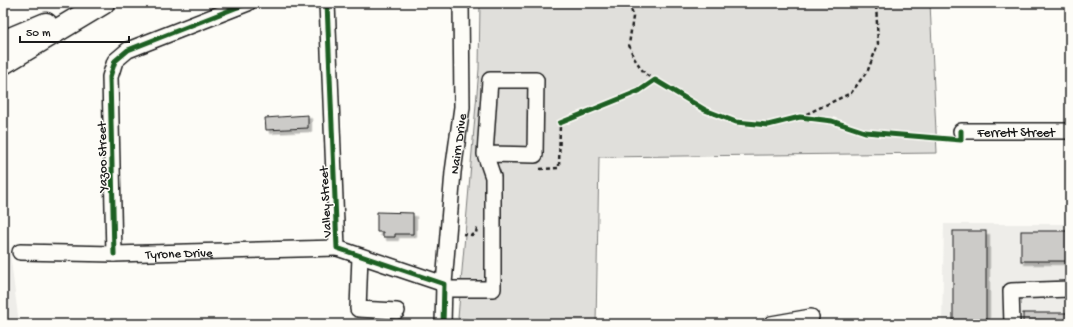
<svg xmlns="http://www.w3.org/2000/svg" width="1073" height="327" viewBox="0 0 1073 327" font-family="'Gochi Hand',sans-serif">
<style>
.built{fill:#eeede9}
.green{fill:#e0dfdb;stroke:#7e7e7c}
.building{fill:#cccbc8;stroke:#1c1c1c;filter:url(#shadow)}
.lines{fill:none;stroke-linecap:round;stroke-linejoin:round}
.minor-casing{stroke:#1c1c1c;stroke-width:18}
.highway-casing{stroke:#1c1c1c;stroke-width:25}
.path{stroke:#1c1c1c;stroke-width:2.5;stroke-dasharray:4 3;stroke-linecap:butt}
.minor{stroke:#fdfcf7;stroke-width:15}
.highway{stroke:#fdfcf7;stroke-width:22}
.cycleway-casing{stroke:#fdfcf7;stroke-width:8}
.cycleway{stroke:#1b5e20;stroke-width:5}
.labels{text-anchor:middle;stroke-width:3;stroke-linejoin:round;paint-order:stroke}
.street-label{font-size:13px;fill:#1c1c1c;stroke:#fdfcf7}
</style>
<defs>
<filter id="shadow"><feDropShadow dx="3.5" dy="3.5" stdDeviation="0" flood-color="#0004"/></filter>
</defs>
<rect width="100%" height="100%" fill="#fdfcf7"/>
<filter id="ink" filterUnits="userSpaceOnUse"><feTurbulence type="fractalNoise" baseFrequency=".025" numOctaves="2"/><feDisplacementMap in="SourceGraphic" scale="8" xChannelSelector="R" yChannelSelector="G"/><feConvolveMatrix kernelMatrix="1 2 1 2 8 2 1 2 1" color-interpolation-filters="sRGB"/></filter>
<g filter="url(#ink)">
<g class="built">
<path d="M 3,216 L 6,221 L 19,324 L 3,324 Z"/>
<path d="M 944,224 L 1070,224 L 1070,324 L 942,324 Z"/>
</g>
<path class="green" d="M 480,3 L 930,3 L 937,153 L 599,157 L 596,324 L 506,324 L 458,318 L 479,69 Z"/>
<g class="building">
<path d="M 308,115 L 308,128 L 266,130 L 265,118 Z"/>
<path d="M 377,212 L 413,213 L 413,234 L 395,234 L 395,237 L 383,237 L 383,232 L 377,232 Z"/>
<rect x="953" y="231" width="33" height="93"/>
<rect x="1021" y="231" width="49" height="30"/>
<rect x="1023" y="313" width="47" height="11"/>
</g>
<g class="lines">
<defs>
<g id="minor">
<path d="M 327,3 L 337,248 L 444,284 L 443,324"/>
<path id="s1" d="M 961,131 L 1070,131"/>
<path id="s2" d="M 20,252 L 114,254 L 337,248"/>
<path d="M 114,254 L 110,77 L 115,61 L 128,50 L 248,3"/>
<path d="M 360,256 L 358,309 L 397,311"/>
<path id="s3" d="M 444,284 L 453,172 L 462,107 L 461,3"/>
<path d="M 444,289 L 493,289 L 493,177 L 485,154 L 490,80 L 536,80 L 535,155 L 485,154"/>
<path d="M 771,324 L 811,317"/>
<path d="M 1012,324 L 1011,291 L 1070,289"/>
</g>
<g id="highway">
<path d="M 3,42 L 46,24"/>
<path d="M 3,63 L 103,3"/>
</g>
</defs>
<use href="#minor" class="minor-casing"/>
<use href="#highway" class="highway-casing"/>
<g class="path">
<path d="M 630,3 L 633,17 L 629,45 L 634,58 L 645,74 L 655,80"/>
<path d="M 800,117 L 851,93 L 868,70 L 878,44 L 876,3"/>
<path d="M 540,169 L 559,168 L 560,123 L 639,91 L 655,80 L 705,110 L 736,122 L 768,125 L 800,117 L 832,121 L 865,132 L 950,139"/>
<path d="M 463,234 L 472,235 L 476,233 L 477,228"/>
</g>
<use href="#minor" class="minor"/>
<use href="#highway" class="highway"/>
<defs>
<g id="cycleway">
<path d="M 327,3 L 337,248 L 444,284 L 443,324"/>
<path d="M 560,123 L 639,91 L 655,80 L 705,110 L 736,122 L 768,125 L 800,117 L 832,121 L 865,132 L 961,140 L 961,131"/>
<path d="M 114,254 L 110,77 L 115,61 L 128,50 L 248,3"/>
</g>
</defs>
<use href="#cycleway" class="cycleway-casing"/>
<use href="#cycleway" class="cycleway"/>
</g>
</g>
<g class="labels">
<g class="street-label">
<text dy="5" stroke="none"><textPath href="#s1" startOffset="55">Ferrett Street</textPath></text>
<text dy="5" stroke="none"><textPath href="#s3" startOffset="141">Nairn Drive</textPath></text>
<text transform="translate(101 157) rotate(-91)" y="5">Yazoo Street</text>
<text transform="translate(324 202) rotate(-93)" y="5">Valley Street</text>
<text dy="5" stroke="none"><textPath href="#s2" startOffset="159">Tyrone Drive</textPath></text>
</g>
</g>
<rect width="1073" height="327" fill="none" stroke="#fdfcf7" stroke-width="16"/>
<rect x="8" y="8" width="1057" height="311" fill="none" stroke="#1c1c1c" stroke-width="1.5" filter="url(#ink)"/>
<path d="M20 36v6h109v-6" fill="none" stroke="#1c1c1c" stroke-width="2"/>
<text x="26" y="36" font-size="12" fill="#1c1c1c" stroke="#fdfcf7" stroke-width="3" paint-order="stroke">50 m</text>
</svg>
